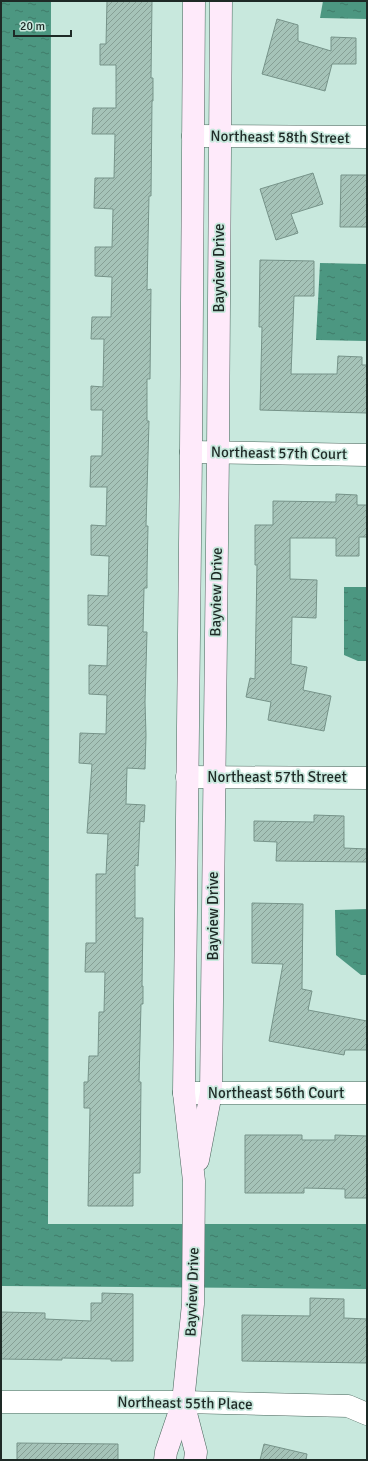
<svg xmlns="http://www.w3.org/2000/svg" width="368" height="1461" viewBox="0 0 368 1461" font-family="Signika,sans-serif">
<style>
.water{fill:url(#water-ripples)}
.building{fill:url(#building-hatch);stroke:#769389}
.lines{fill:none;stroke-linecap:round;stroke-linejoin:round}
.street-casing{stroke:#49655b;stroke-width:23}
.secondary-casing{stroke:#49655b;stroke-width:23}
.street{stroke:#fff;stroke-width:22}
.secondary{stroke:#feeafa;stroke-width:22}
.labels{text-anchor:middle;stroke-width:3.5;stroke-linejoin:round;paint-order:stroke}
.street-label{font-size:15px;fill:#1e2a26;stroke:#c8e8dd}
</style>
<defs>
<pattern id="water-ripples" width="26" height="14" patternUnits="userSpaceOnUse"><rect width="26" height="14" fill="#4c9781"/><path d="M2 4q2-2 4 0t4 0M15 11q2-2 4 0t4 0" fill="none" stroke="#3f7b69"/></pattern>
<pattern id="building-hatch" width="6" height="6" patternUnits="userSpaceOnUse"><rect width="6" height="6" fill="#a5c3b8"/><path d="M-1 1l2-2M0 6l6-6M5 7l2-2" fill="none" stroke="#869f95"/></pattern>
</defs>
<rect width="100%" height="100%" fill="#c8e8dd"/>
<g class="water">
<path d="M 1,1 L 51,1 L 48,1224 L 367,1224 L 367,1289 L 1,1286 Z"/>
<path d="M 323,1 L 367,1 L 367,19 L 320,18 Z"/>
<path d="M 320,263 L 367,264 L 367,341 L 316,340 Z"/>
<path d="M 344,587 L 367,587 L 367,661 L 358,661 L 344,655 Z"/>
<path d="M 367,909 L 367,975 L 361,975 L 336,955 L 335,910 Z"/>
</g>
<g class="building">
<path d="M 107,1 L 152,1 L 151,78 L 153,78 L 153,101 L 152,101 L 151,196 L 149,196 L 147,290 L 151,289 L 150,379 L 147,379 L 147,421 L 149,421 L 146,526 L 148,526 L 147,572 L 147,588 L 144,588 L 143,632 L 147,632 L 145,702 L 146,735 L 145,769 L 127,768 L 126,804 L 145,805 L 144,822 L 140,821 L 138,866 L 135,865 L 135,918 L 143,918 L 142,986 L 143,986 L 143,1004 L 141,1004 L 139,1082 L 141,1082 L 140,1173 L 133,1173 L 133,1206 L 88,1206 L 90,1108 L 84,1108 L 84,1082 L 88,1082 L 89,1056 L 98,1056 L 99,1012 L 104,1012 L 105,972 L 85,972 L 86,943 L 96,943 L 96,874 L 106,874 L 108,834 L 87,833 L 92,764 L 79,763 L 80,733 L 106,734 L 107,695 L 89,694 L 89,665 L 107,666 L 108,626 L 88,625 L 88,595 L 108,596 L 109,556 L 91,555 L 91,525 L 106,526 L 107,487 L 90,487 L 91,456 L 102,456 L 103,410 L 91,410 L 91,386 L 103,387 L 104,339 L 91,339 L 92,317 L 111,317 L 112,277 L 95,276 L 95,247 L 112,247 L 113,209 L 94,208 L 95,178 L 114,178 L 115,134 L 92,134 L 93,108 L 116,108 L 116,65 L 100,65 L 100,44 L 106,44 Z"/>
<path d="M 277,19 L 298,25 L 298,41 L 331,51 L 331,37 L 356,38 L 356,64 L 332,64 L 325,91 L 262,74 Z"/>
<path d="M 313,173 L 323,204 L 291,214 L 298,233 L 276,240 L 260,189 Z"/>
<path d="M 341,175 L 367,175 L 367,227 L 340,227 Z"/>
<path d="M 260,260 L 314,261 L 314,296 L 294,296 L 291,374 L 337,374 L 338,356 L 362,357 L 362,365 L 367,365 L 367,413 L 260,410 L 262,327 L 259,327 Z"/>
<path d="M 336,494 L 357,495 L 357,505 L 367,505 L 367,537 L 359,537 L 359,556 L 336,556 L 336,538 L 290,538 L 290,579 L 317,580 L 316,618 L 292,617 L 291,664 L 307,667 L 303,690 L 331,696 L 324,731 L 268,720 L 271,702 L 246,697 L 250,678 L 255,679 L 257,565 L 255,565 L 255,525 L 273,525 L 273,501 L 336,502 Z"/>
<path d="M 314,815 L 344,816 L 344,848 L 367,849 L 367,862 L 276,861 L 277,842 L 254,841 L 254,821 L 314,822 Z"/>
<path d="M 252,903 L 303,904 L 302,989 L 312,991 L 308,1010 L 367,1021 L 367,1050 L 345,1050 L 344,1055 L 269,1041 L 283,964 L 252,963 Z"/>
<path d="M 245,1135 L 302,1135 L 302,1140 L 335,1140 L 335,1135 L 367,1136 L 367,1198 L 345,1198 L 345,1189 L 304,1188 L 304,1193 L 245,1193 Z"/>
<path d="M 102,1293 L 133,1294 L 133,1361 L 111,1361 L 111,1359 L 62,1358 L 62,1360 L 1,1359 L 1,1312 L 45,1313 L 45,1319 L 91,1321 L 91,1303 L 102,1303 Z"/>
<path d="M 310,1298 L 344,1299 L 344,1318 L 367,1319 L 367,1363 L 242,1361 L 242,1315 L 310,1316 Z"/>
<path d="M 17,1443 L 118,1444 L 118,1460 L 17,1460 Z"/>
<path d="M 264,1444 L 307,1454 L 306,1460 L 260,1460 Z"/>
</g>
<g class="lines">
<defs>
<g id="street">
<path d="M 193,136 L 367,137"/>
<path d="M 191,452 L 367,455"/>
<path d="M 187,777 L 367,778"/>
<path d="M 184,1093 L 367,1093"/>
<path d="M 1,1402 L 183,1402 L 348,1406 L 367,1414"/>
</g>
<g id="secondary">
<path d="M 198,1160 L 211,1093 L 218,452 L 221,1"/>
<path d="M 183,1402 L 196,1452 L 195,1460"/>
<path d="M 165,1460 L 166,1452 L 183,1402 L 193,1304 L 194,1181 L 184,1093 L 191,452 L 194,1"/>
</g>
</defs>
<use href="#street" class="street-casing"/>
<use href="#secondary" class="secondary-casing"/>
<use href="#street" class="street"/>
<use href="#secondary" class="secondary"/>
</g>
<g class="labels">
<g class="street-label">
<text transform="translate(280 137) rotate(1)" y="5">Northeast 58th Street</text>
<text transform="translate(219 268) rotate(-90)" y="5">Bayview Drive</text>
<text transform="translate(279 453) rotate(1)" y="5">Northeast 57th Court</text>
<text transform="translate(216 592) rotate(-89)" y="5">Bayview Drive</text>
<text x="277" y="782">Northeast 57th Street</text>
<text transform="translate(213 916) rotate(-90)" y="5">Bayview Drive</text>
<text x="276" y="1098">Northeast 56th Court</text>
<text transform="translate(192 1292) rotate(-88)" y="5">Bayview Drive</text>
<text transform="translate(185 1403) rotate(1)" y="5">Northeast 55th Place</text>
</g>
</g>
<rect width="368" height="1461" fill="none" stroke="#1e2a26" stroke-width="4"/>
<path d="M14 30v6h57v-6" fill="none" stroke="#1e2a26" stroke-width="2"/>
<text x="20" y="30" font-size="12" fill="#1e2a26" stroke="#c8e8dd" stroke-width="3" paint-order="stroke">20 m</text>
</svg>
